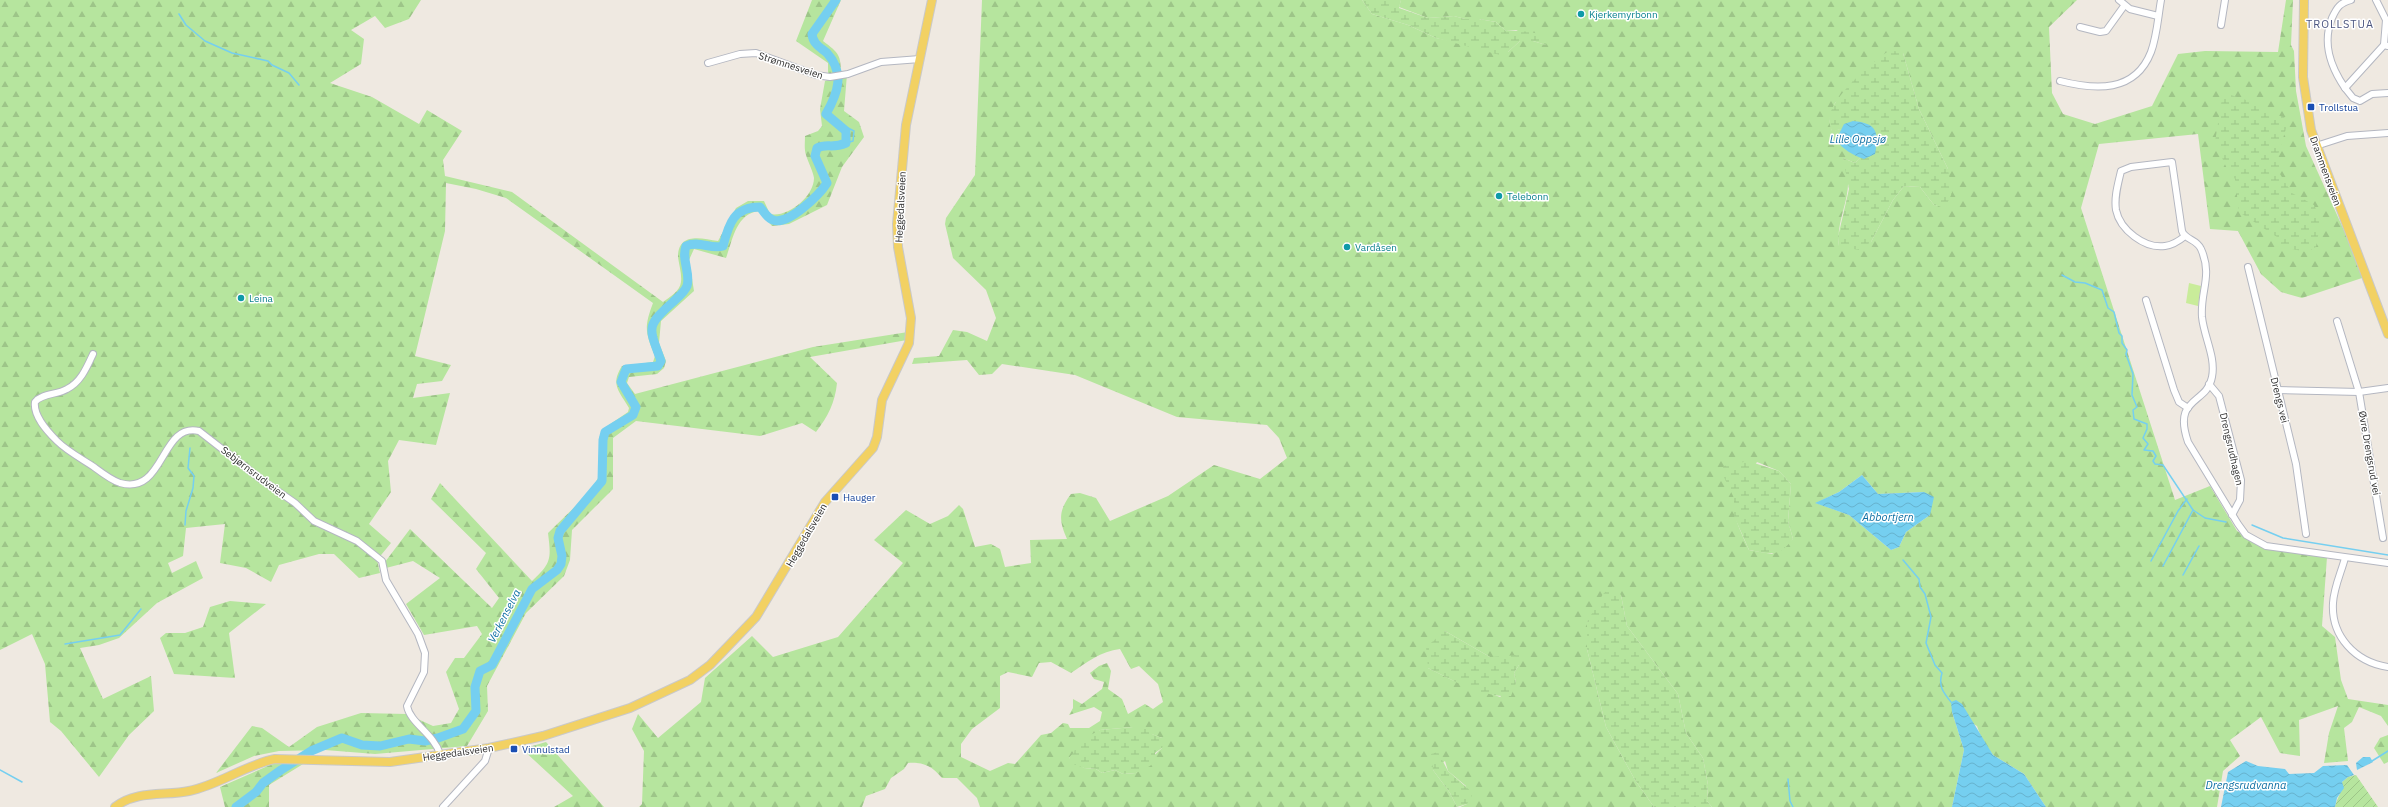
<svg xmlns="http://www.w3.org/2000/svg" width="2388" height="807" viewBox="0 0 2388 807" font-family="'IBM Plex Sans',sans-serif">
<style>
.forest{fill:url(#forest-firs);fill-rule:evenodd}
.wetland{fill:url(#wetland-marsh)}
.garden{fill:url(#garden-furrows)}
.pitch{fill:#c9ec9a}
.water{fill:url(#water-waves)}
.lines{fill:none;stroke-linecap:round;stroke-linejoin:round}
.stream{stroke:#75cff0;stroke-width:1.5}
.river{stroke:#75cff0;stroke-width:9}
.minor-casing{stroke:#b4b7c1;stroke-width:8}
.major-casing{stroke:#c9c9c9;stroke-width:10}
.minor{stroke:#fff;stroke-width:6}
.major{stroke:#f2d163;stroke-width:8}
.culture-dot{fill:#0f9aa8;stroke:#fff;stroke-width:1.5}
.transit-dot{fill:#1a4fb4;stroke:#fff;stroke-width:1.5}
.labels{text-anchor:middle;stroke-width:3;stroke-linejoin:round;paint-order:stroke}
.culture-label{font-size:10px;fill:#0d838f;stroke:#fff;text-anchor:start}
.street-label{font-size:10px;fill:#2e2e2e;stroke:#fff}
.transit-label{font-size:10px;fill:#164399;stroke:#fff;text-anchor:start}
.neighbourhood-label{font-size:11px;letter-spacing:1px;fill:#4d5680;stroke:#fff}
.water-label{font-size:11px;font-style:italic;fill:#0d6fa3;stroke:#fff}
</style>
<defs>
<pattern id="forest-firs" width="22" height="20" patternUnits="userSpaceOnUse"><rect width="22" height="20" fill="#b6e59e"/><path d="M5 1l3.5 6h-7zM16 11l3.5 6h-7z" fill="#9dc588"/></pattern>
<pattern id="wetland-marsh" width="20" height="14" patternUnits="userSpaceOnUse"><rect width="20" height="14" fill="#b6e59e"/><path d="M1 5h8M5 5V1M11 12h8M15 12V8" fill="none" stroke="#9dc588"/></pattern>
<pattern id="garden-furrows" width="10" height="10" patternUnits="userSpaceOnUse"><rect width="10" height="10" fill="#b6e59e"/><path d="M-1 1l2-2M0 10L10 0M9 11l2-2" fill="none" stroke="#9dc588"/></pattern>
<pattern id="water-waves" width="16" height="10" patternUnits="userSpaceOnUse"><rect width="16" height="10" fill="#75cff0"/><path d="M0 5q4-4 8 0t8 0" fill="none" stroke="#66b2ce"/></pattern>
</defs>
<rect width="100%" height="100%" fill="#efe9e1"/>
<g class="forest">
<path d="M 0,0 L 421,0 L 409,19 L 385,28 L 375,16 L 351,30 L 364,39 L 361,64 L 330,83 L 372,97 L 419,124 L 427,110 L 462,131 L 443,160 L 445,176 L 512,192 L 663,302 C 670,297 680,291 681,282 C 682,274 679,265 678,257 C 678,232 701,238 718,241 L 736,208 L 748,201 L 764,201 L 770,214 C 787,218 814,197 814,178 C 813,171 808,162 806,155 C 804,149 805,142 805,136 L 818,131 L 822,126 L 820,109 L 825,81 L 847,74 L 844,111 L 859,122 L 864,137 L 842,167 L 827,205 L 789,224 L 772,226 L 759,211 C 736,214 733,239 726,258 L 694,249 L 689,260 L 694,291 L 661,321 L 659,343 L 666,361 L 664,368 L 657,374 L 629,377 L 627,383 L 635,394 L 813,347 L 908,332 L 907,340 L 810,357 L 837,383 C 835,403 828,416 816,432 L 802,423 L 760,436 L 636,421 L 613,438 L 613,489 L 572,530 L 570,560 L 564,576 L 526,613 L 487,686 L 488,711 L 467,746 L 375,754 L 325,750 L 279,751 L 254,756 L 216,773 L 252,726 L 262,728 L 289,747 L 317,727 L 361,713 L 407,714 L 433,726 L 451,723 L 459,709 L 446,672 L 455,658 L 464,658 L 482,634 L 477,626 L 424,635 L 406,604 L 440,578 L 413,561 L 386,568 L 385,562 L 410,529 L 492,608 L 499,598 L 476,569 L 486,553 L 431,499 L 440,483 L 532,581 C 552,563 551,558 548,533 L 592,490 L 600,474 L 599,438 L 603,429 L 628,412 L 629,408 C 619,391 610,385 622,366 L 653,362 L 655,356 C 645,332 644,327 653,303 L 506,198 L 476,189 L 446,183 L 445,231 L 415,356 L 451,365 L 442,381 L 417,384 L 413,398 L 450,393 L 436,445 L 399,440 L 388,461 L 391,492 L 369,524 L 391,543 L 377,560 L 380,573 L 359,578 L 334,554 L 319,554 L 279,565 L 271,582 L 246,568 L 220,563 L 225,524 L 186,528 L 183,556 L 168,563 L 172,573 L 196,561 L 203,578 L 157,603 L 119,638 L 99,645 L 80,648 L 103,699 L 151,676 L 154,711 L 129,735 L 99,777 L 61,731 L 50,722 L 45,664 L 32,634 L 0,650 Z"/>
<path d="M 812,0 L 841,0 L 823,41 C 839,53 841,55 841,75 L 828,79 L 828,63 L 796,41 Z"/>
<path d="M 982,0 L 1362,0 L 1372,14 L 1408,25 L 1436,38 L 1508,52 L 1520,41 L 1533,41 L 1546,45 L 1516,30 L 1506,31 L 1496,22 L 1479,19 L 1465,19 L 1454,16 L 1428,18 L 1399,7 L 1401,0 L 2077,0 L 2049,27 L 2052,93 L 2063,114 L 2095,124 L 2152,106 L 2178,54 L 2205,51 L 2278,52 L 2286,0 L 2293,0 L 2291,45 L 2294,51 L 2296,91 L 2306,146 L 2365,277 L 2302,298 L 2281,292 L 2261,274 L 2238,231 L 2210,229 L 2198,134 L 2099,144 L 2081,208 L 2175,500 L 2210,486 L 2237,531 L 2266,547 L 2327,557 L 2322,626 L 2335,637 L 2341,680 L 2348,699 L 2388,705 L 2388,726 L 2381,716 L 2359,707 L 2352,722 L 2344,728 L 2348,761 L 2324,763 L 2329,733 L 2338,706 L 2299,720 L 2300,756 L 2280,753 L 2261,717 L 2230,740 L 2240,756 L 2223,771 L 2217,807 L 2046,807 L 2024,774 L 1993,755 L 1982,740 L 1977,726 L 1952,712 L 1964,750 L 1952,807 L 1712,807 L 1707,801 L 1708,785 L 1703,758 L 1686,733 L 1678,694 L 1627,626 L 1621,595 L 1587,622 L 1587,649 L 1606,727 L 1635,780 L 1654,807 L 1460,807 L 1467,804 L 1466,786 L 1448,771 L 1445,761 L 1433,770 L 1450,793 L 1457,807 L 980,807 L 977,798 L 957,778 L 942,778 C 932,766 923,762 908,763 L 904,769 L 891,778 L 885,789 L 866,796 L 862,807 L 639,807 L 642,804 L 644,751 L 632,729 L 638,714 L 658,738 L 701,702 L 705,678 L 752,636 L 773,657 L 838,637 L 903,563 L 874,540 L 906,510 L 930,524 L 948,516 L 959,505 L 963,509 L 975,547 L 991,544 L 1000,549 L 1005,567 L 1031,563 L 1030,540 L 1067,539 C 1059,521 1058,511 1071,494 L 1080,493 L 1096,498 L 1110,521 L 1168,496 L 1214,465 L 1260,479 L 1287,458 L 1279,438 L 1267,425 L 1177,417 L 1075,375 L 1002,364 L 992,374 L 979,375 L 967,360 L 912,364 L 914,358 L 939,356 L 953,330 L 967,332 L 987,341 L 996,318 L 986,290 L 953,258 L 945,224 L 946,218 L 975,175 ZM 1903,53 L 1919,109 L 1948,169 L 1945,207 L 1934,205 L 1920,187 L 1904,186 L 1893,200 L 1871,242 L 1839,246 C 1835,215 1858,192 1843,158 L 1855,163 L 1869,148 L 1868,134 L 1840,129 L 1832,131 L 1829,120 L 1835,103 ZM 1757,462 L 1779,471 L 1791,484 L 1788,521 L 1793,539 L 1772,554 L 1749,550 C 1727,502 1729,506 1757,462 ZM 1862,475 L 1878,494 L 1924,492 L 1930,515 L 1906,532 L 1899,547 L 1891,550 L 1849,515 L 1816,503 L 1839,492 ZM 1445,631 L 1490,657 L 1519,665 L 1514,673 L 1516,683 L 1500,697 L 1452,680 L 1428,668 ZM 1120,649 L 1131,669 L 1139,666 L 1158,684 L 1163,702 L 1153,709 L 1145,704 L 1128,714 L 1122,699 L 1108,689 L 1111,671 L 1107,663 L 1099,666 L 1090,673 L 1094,679 L 1104,682 L 1102,689 L 1082,704 L 1073,699 L 1073,708 L 1069,715 L 1094,707 L 1102,712 L 1100,721 L 1089,728 L 1070,728 L 1068,724 L 1063,723 L 1051,733 L 1041,735 L 1015,764 L 1008,763 L 990,771 L 961,757 L 961,744 L 972,729 L 1000,708 L 1000,676 L 1008,672 L 1032,677 L 1039,663 L 1051,662 L 1071,673 C 1086,663 1101,651 1120,649 ZM 1133,727 L 1162,738 L 1162,748 L 1136,773 L 1123,774 L 1115,770 L 1102,773 L 1096,769 L 1084,768 L 1069,758 L 1100,730 Z"/>
<path d="M 230,601 L 266,604 L 229,633 L 235,678 L 174,674 L 160,638 L 166,633 L 185,633 L 203,627 L 210,607 Z"/>
<path d="M 2388,735 L 2388,762 L 2384,764 L 2374,748 L 2380,738 Z"/>
<path d="M 546,742 L 604,807 L 554,807 L 573,796 L 522,749 Z"/>
<path d="M 308,761 L 269,785 L 269,807 L 225,807 L 220,787 L 277,762 Z"/>
</g>
<g class="wetland">
<path d="M 1362,0 L 1401,0 L 1399,8 L 1428,18 L 1454,16 L 1465,19 L 1479,19 L 1496,22 L 1506,31 C 1520,30 1533,32 1546,36 L 1548,39 L 1546,45 L 1533,41 L 1520,41 L 1508,52 L 1508,55 L 1500,55 L 1436,38 L 1408,25 L 1372,14 Z"/>
<path d="M 1890,50 L 1903,53 L 1919,109 L 1948,169 L 1952,193 L 1945,208 L 1934,205 L 1920,187 L 1904,186 L 1893,200 L 1871,242 L 1859,250 L 1839,246 L 1838,237 L 1849,189 L 1843,158 L 1855,163 L 1869,148 L 1868,134 L 1840,129 L 1832,132 C 1831,128 1829,123 1829,119 C 1831,97 1872,62 1890,50 Z"/>
<path d="M 2231,95 L 2255,103 L 2264,112 L 2284,117 L 2288,122 L 2278,155 L 2280,174 L 2292,193 L 2314,205 L 2321,220 L 2316,247 L 2307,252 L 2282,247 L 2277,237 L 2239,212 L 2235,179 L 2228,171 L 2215,142 L 2222,98 Z"/>
<path d="M 1748,461 L 1779,471 L 1791,484 L 1788,521 L 1793,539 C 1778,558 1771,554 1749,550 L 1734,516 L 1734,498 L 1721,471 L 1724,466 Z"/>
<path d="M 1613,586 L 1621,595 L 1627,626 L 1678,694 L 1686,733 L 1703,758 L 1708,785 L 1707,801 L 1712,807 L 1654,807 L 1635,780 L 1606,727 L 1587,649 L 1587,622 L 1603,594 Z"/>
<path d="M 1445,631 L 1490,657 L 1519,655 L 1519,665 L 1514,673 L 1516,683 L 1511,696 C 1483,698 1452,680 1428,668 L 1426,647 Z"/>
<path d="M 1133,727 L 1146,727 L 1152,734 L 1162,738 L 1164,742 L 1162,748 L 1155,753 L 1156,760 L 1150,766 L 1136,773 L 1123,774 L 1115,770 L 1102,773 L 1096,769 L 1084,768 L 1073,764 L 1069,758 L 1074,752 L 1077,742 L 1100,730 Z"/>
<path d="M 1438,752 L 1448,771 L 1473,793 L 1467,804 L 1457,807 L 1450,793 L 1433,770 L 1431,754 Z"/>
</g>
<path class="garden" d="M 2356,775 L 2378,807 L 2335,807 C 2337,797 2343,792 2342,782 L 2348,777 Z"/>
<path class="pitch" d="M 2189,283 L 2201,286 L 2198,306 L 2186,303 Z"/>
<g class="water">
<path d="M 1853,121 C 1877,123 1879,132 1875,154 L 1864,159 C 1852,155 1844,150 1836,140 L 1844,124 Z"/>
<path d="M 1862,475 L 1878,494 L 1924,492 L 1934,497 L 1930,515 L 1906,532 L 1899,547 L 1891,550 L 1849,515 L 1815,503 L 1839,492 Z"/>
<path d="M 1956,700 L 1962,704 L 1993,755 L 2024,774 L 2046,807 L 1952,807 L 1964,750 L 1952,712 L 1951,702 Z"/>
<path d="M 2363,757 L 2370,757 L 2373,762 L 2357,770 L 2356,763 Z"/>
<path d="M 2246,761 L 2258,766 L 2285,769 L 2289,774 L 2314,773 L 2323,766 L 2347,765 L 2354,775 L 2348,777 L 2342,782 L 2344,788 L 2337,798 L 2335,807 L 2221,807 L 2228,772 Z"/>
</g>
<g class="lines">
<g class="stream">
<path d="M 179,14 L 186,25 L 205,41 L 232,53 L 268,61 L 272,65 L 289,73 L 299,85"/>
<path d="M 842,127 L 848,128 L 854,131 L 853,141 L 846,143"/>
<path d="M 2062,275 L 2075,282 L 2085,283 L 2102,290 L 2108,308 L 2114,312 L 2119,333 L 2122,336 L 2122,343 L 2127,350 L 2126,354 L 2133,374 L 2132,395 L 2137,407 L 2133,410 L 2134,419 L 2147,424 L 2147,429 L 2143,438 L 2148,444 L 2144,450 L 2153,451 L 2156,456 L 2153,461 L 2155,464 L 2163,465 L 2193,510 L 2205,518 L 2226,522"/>
<path d="M 185,525 L 186,511 L 193,488 L 194,476 L 188,468 L 190,448"/>
<path d="M 2252,525 L 2283,538 L 2388,555"/>
<path d="M 1903,560 L 1919,579 L 1920,587 L 1925,594 L 1931,617 L 1926,643 L 1935,665 L 1942,673 C 1938,686 1943,692 1951,702"/>
<path d="M 2151,561 L 2178,511 L 2187,499"/>
<path d="M 2163,566 L 2193,510"/>
<path d="M 2183,575 L 2199,546"/>
<path d="M 65,644 L 120,635 L 141,609"/>
<path d="M 2372,761 L 2388,751"/>
<path d="M 0,770 L 22,782"/>
<path d="M 1788,779 L 1790,801 L 1793,807"/>
</g>
<path class="river" d="M 236,807 L 256,792 L 263,783 L 281,770 L 311,751 L 342,738 L 362,745 L 380,746 L 409,739 L 425,741 L 438,738 L 463,729 L 476,711 L 475,687 L 480,671 L 492,665 L 532,589 L 557,570 L 561,564 L 562,556 L 558,538 L 560,531 L 602,481 L 603,440 L 605,432 L 633,415 L 636,407 L 621,382 L 626,369 L 658,366 L 661,361 C 649,327 645,327 673,302 C 678,297 684,293 687,286 C 691,274 681,259 686,246 C 699,240 711,250 723,246 C 729,223 734,207 760,207 C 764,212 767,218 773,220 C 788,226 820,194 827,183 L 815,156 L 817,148 C 827,143 832,149 846,143 L 846,131 L 826,114 C 838,93 845,73 827,53 C 820,47 813,44 812,34 L 836,0"/>
<defs>
<g id="minor">
<path d="M 2119,0 L 2130,9 L 2158,16"/>
<path d="M 2351,0 C 2340,3 2337,7 2332,18 C 2322,43 2330,66 2345,88 L 2384,45 L 2388,46"/>
<path d="M 2376,0 L 2386,20 L 2384,45"/>
<path d="M 2221,25 L 2225,0"/>
<path d="M 2080,27 L 2100,32 L 2106,31 L 2124,6"/>
<path d="M 708,63 L 740,54 L 756,53 L 816,75 L 830,77 L 848,74 L 881,62 L 920,59"/>
<path d="M 2060,81 C 2095,90 2135,93 2151,52 C 2157,36 2158,17 2161,0"/>
<path d="M 2345,88 L 2353,98 L 2360,101 L 2372,94 L 2388,93"/>
<path d="M 2316,146 L 2347,136 L 2388,133"/>
<path d="M 2185,236 C 2179,241 2173,245 2165,246 C 2145,249 2120,230 2116,210 C 2114,197 2118,184 2121,171 L 2131,167 L 2172,162 L 2182,231 C 2185,240 2197,239 2201,249 C 2213,276 2200,291 2202,317 C 2204,337 2216,357 2212,377 C 2207,405 2172,396 2188,442 L 2238,524 L 2246,535 L 2266,546 L 2388,563"/>
<path d="M 2248,267 L 2296,464 L 2306,534"/>
<path d="M 2146,300 L 2174,390 L 2179,402 L 2188,408"/>
<path d="M 2337,321 L 2359,392 L 2383,538"/>
<path d="M 93,354 C 87,367 81,382 67,389 C 57,395 42,393 35,402 C 33,416 47,431 57,441 C 67,451 82,459 94,467 C 102,473 111,480 120,483 C 165,496 160,422 199,431 L 262,480 L 295,503 L 314,521 L 357,541 L 382,561 L 386,580 L 418,634 L 425,653 L 424,672 L 407,706 C 410,723 434,734 440,754"/>
<path d="M 2209,384 L 2219,396 L 2241,480 L 2240,500 L 2232,515"/>
<path d="M 2277,390 L 2359,392 L 2388,388"/>
<path d="M 2345,558 C 2341,573 2334,587 2333,603 C 2331,636 2355,662 2388,667"/>
<path d="M 443,807 L 485,761 L 489,748"/>
</g>
<g id="major">
<path d="M 2304,0 L 2303,77 L 2311,130 L 2388,334"/>
<path d="M 115,807 C 136,790 165,796 189,791 C 219,785 245,765 275,759 L 390,762 L 489,748 L 543,736 L 630,708 L 690,680 L 710,665 L 756,617 L 825,502 L 873,448 L 877,437 L 882,400 L 909,343 L 911,318 L 898,247 L 897,224 L 906,125 L 932,0"/>
</g>
</defs>
<use href="#minor" class="minor-casing"/>
<use href="#major" class="major-casing"/>
<use href="#minor" class="minor"/>
<use href="#major" class="major"/>
</g>
<g class="culture-dot">
<circle cx="1581" cy="14" r="4"/>
<circle cx="1499" cy="196" r="4"/>
<circle cx="1347" cy="247" r="4"/>
<circle cx="241" cy="298" r="4"/>
</g>
<g class="transit-dot">
<rect x="2307" y="103" width="8" height="8" rx="2"/>
<rect x="831" y="493" width="8" height="8" rx="2"/>
<rect x="510" y="745" width="8" height="8" rx="2"/>
</g>
<g class="labels">
<g class="culture-label">
<text x="1589" y="18">Kjerkemyrbonn</text>
<text x="1507" y="200">Telebonn</text>
<text x="1355" y="251">Vardåsen</text>
<text x="249" y="302">Leina</text>
</g>
<g class="street-label">
<text transform="translate(791 65) rotate(18)" y="4">Strømnesveien</text>
<text transform="translate(2326 171) rotate(70)" y="4">Drammensveien</text>
<text transform="translate(900 207) rotate(-87)" y="4">Heggedalsveien</text>
<text transform="translate(2280 400) rotate(76)" y="4">Drengs vei</text>
<text transform="translate(2232 449) rotate(77)" y="4">Drengsrudhagen</text>
<text transform="translate(2370 453) rotate(80)" y="4">Øvre Drengsrud vei</text>
<text transform="translate(254 472) rotate(37)" y="4">Sebjørnsrudveien</text>
<text transform="translate(806 535) rotate(-60)" y="4">Heggedalsveien</text>
<text transform="translate(458 752) rotate(-8)" y="4">Heggedalsveien</text>
</g>
<g class="transit-label">
<text x="2319" y="111">Trollstua</text>
<text x="843" y="501">Hauger</text>
<text x="522" y="753">Vinnulstad</text>
</g>
<g class="neighbourhood-label">
<text x="2340" y="28">TROLLSTUA</text>
</g>
<g class="water-label">
<text x="1858" y="143">Lille Oppsjø</text>
<text x="1888" y="521">Abbortjern</text>
<text transform="translate(504 616) rotate(-63)" y="4">Verkenselva</text>
<text x="2246" y="789">Drengsrudvanna</text>
</g>
</g>
</svg>
